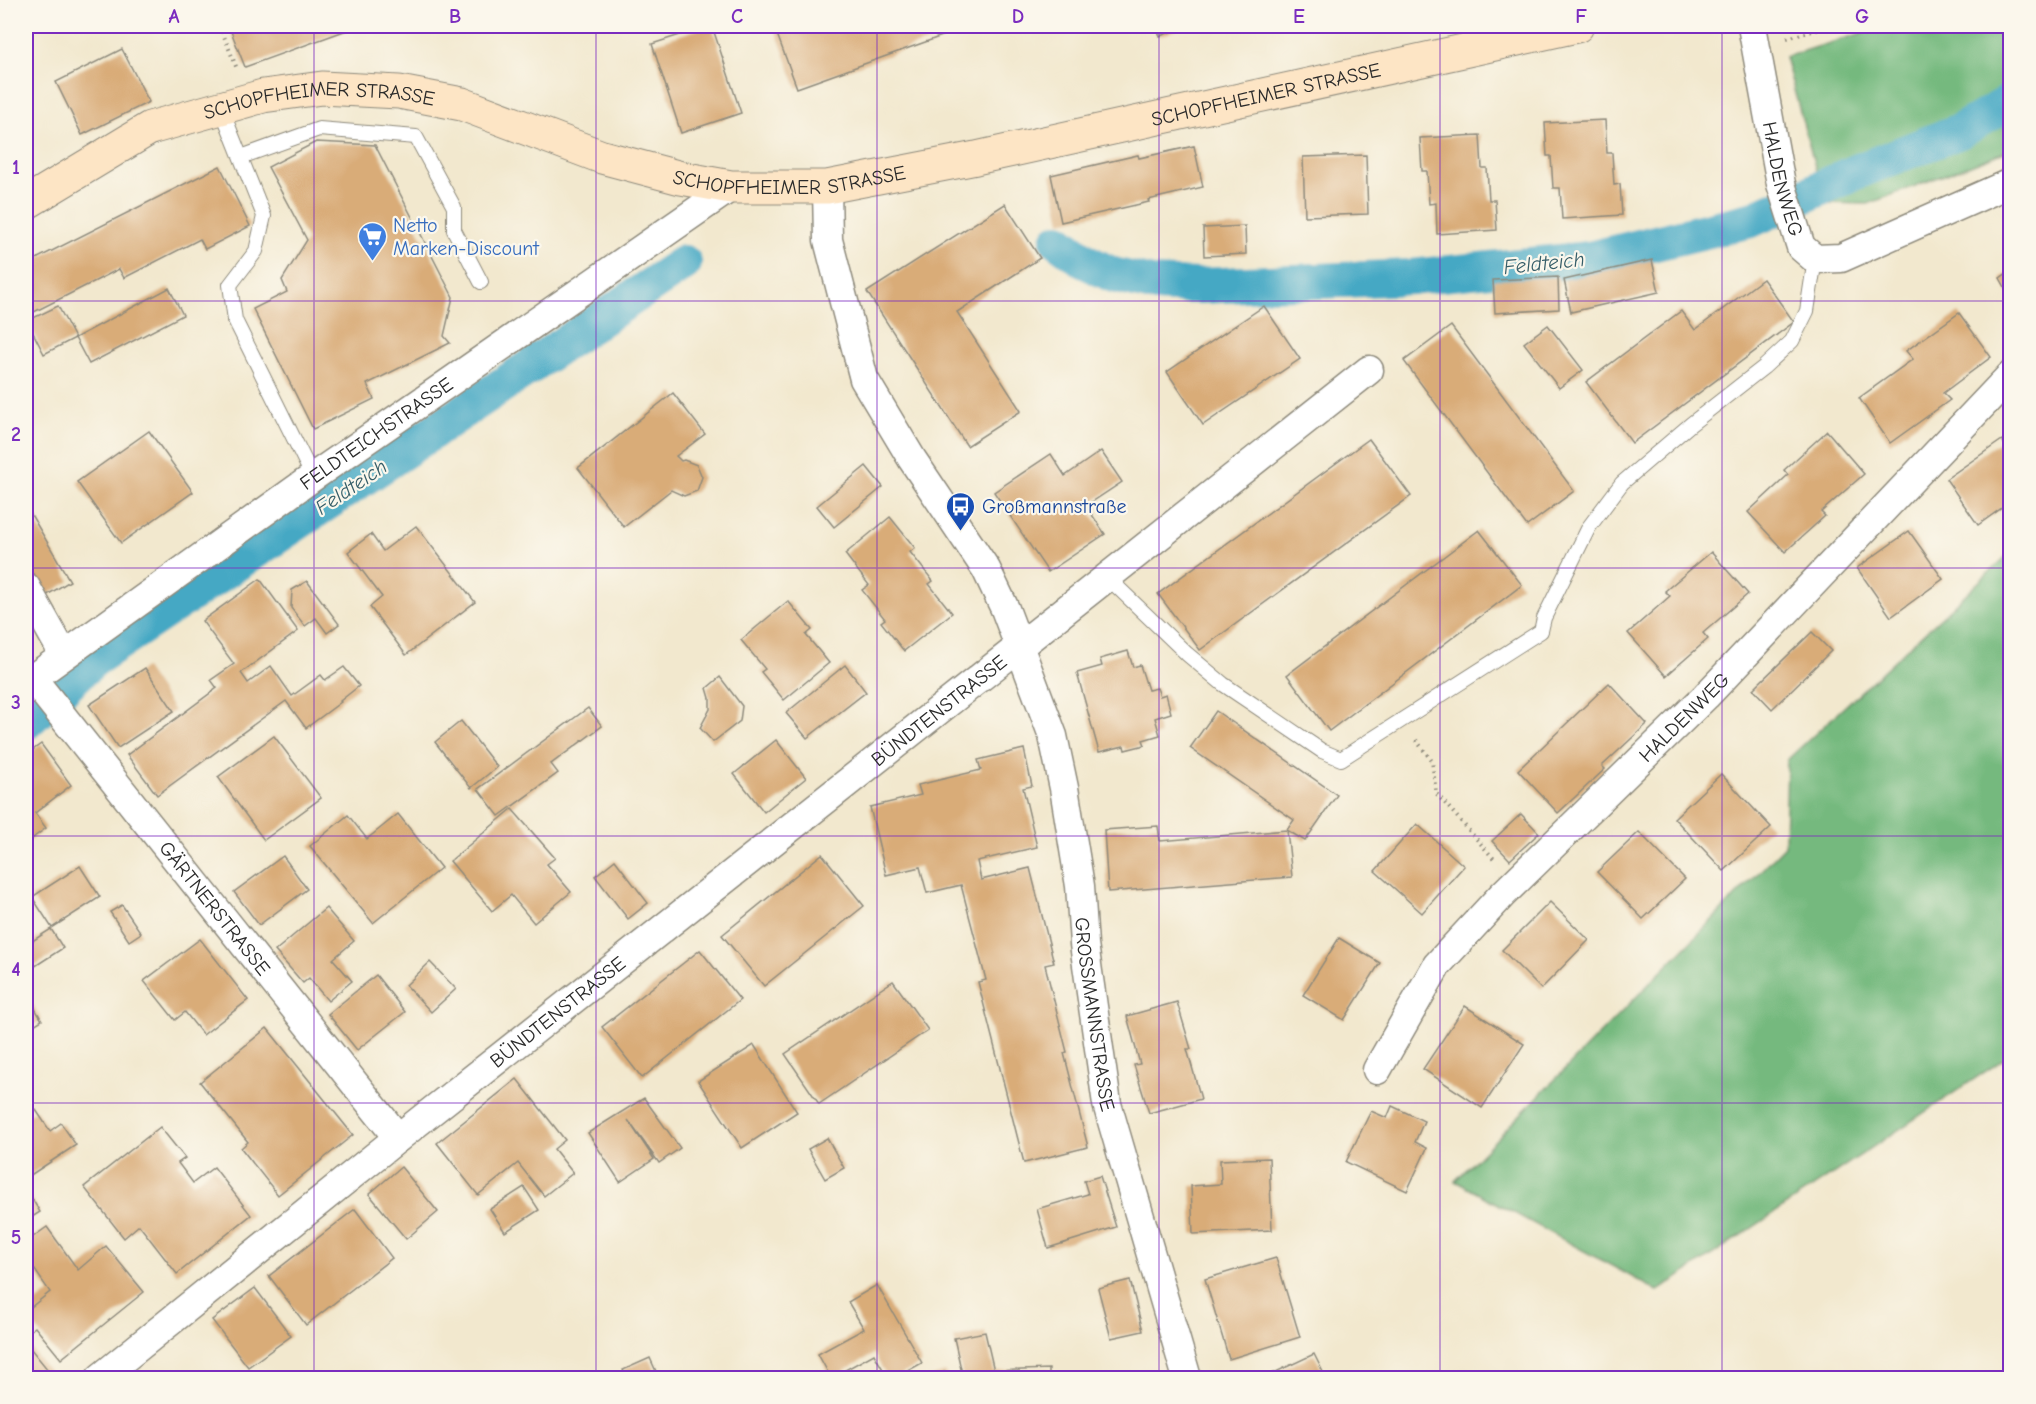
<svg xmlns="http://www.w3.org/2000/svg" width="2036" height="1404" viewBox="0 0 2036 1404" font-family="'Comic Neue',sans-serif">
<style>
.forest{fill:#74b97e;stroke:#507254;stroke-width:1.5}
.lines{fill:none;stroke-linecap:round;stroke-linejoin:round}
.canal{stroke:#44a8c4;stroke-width:36}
.building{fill:#d9ac78}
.service-casing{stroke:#8e8a7c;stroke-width:16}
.minor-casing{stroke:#8e8a7c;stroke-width:31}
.secondary-casing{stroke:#8e8a7c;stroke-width:35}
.path{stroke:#8e8a7c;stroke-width:4;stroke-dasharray:1.5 4.5;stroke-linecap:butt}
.service{stroke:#fff;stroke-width:14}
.minor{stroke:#fff;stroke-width:28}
.secondary{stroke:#fde5c5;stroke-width:33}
.grid{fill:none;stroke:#7b2cbf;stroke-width:1.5;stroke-opacity:0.55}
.labels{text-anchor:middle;stroke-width:4.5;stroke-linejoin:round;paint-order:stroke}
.street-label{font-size:20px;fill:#2b2b2b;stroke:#fbf7ec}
.shop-label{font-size:20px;fill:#366cbe;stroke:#fbf7ec;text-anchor:start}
.transit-label{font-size:20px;fill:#164399;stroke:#fbf7ec;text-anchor:start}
.water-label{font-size:21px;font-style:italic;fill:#355d68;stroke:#fbf7ec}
.neatline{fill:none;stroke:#7b2cbf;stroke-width:2}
.grid-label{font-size:20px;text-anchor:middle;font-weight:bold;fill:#7b2cbf}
</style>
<rect width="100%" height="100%" fill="#fbf7ec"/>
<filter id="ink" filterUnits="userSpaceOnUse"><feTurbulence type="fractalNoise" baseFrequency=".0167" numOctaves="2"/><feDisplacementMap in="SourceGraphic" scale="12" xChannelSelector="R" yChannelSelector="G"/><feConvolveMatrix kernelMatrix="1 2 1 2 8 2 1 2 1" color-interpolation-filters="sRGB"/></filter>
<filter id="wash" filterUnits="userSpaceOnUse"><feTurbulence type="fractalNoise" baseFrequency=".008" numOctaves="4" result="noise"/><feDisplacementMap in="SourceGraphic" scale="24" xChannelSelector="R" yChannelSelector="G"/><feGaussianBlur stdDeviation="1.35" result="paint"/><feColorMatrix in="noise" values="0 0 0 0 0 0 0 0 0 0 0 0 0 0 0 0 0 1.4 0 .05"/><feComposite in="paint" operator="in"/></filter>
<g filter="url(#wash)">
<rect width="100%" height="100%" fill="#f2e8ce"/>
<g class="forest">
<path d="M 1884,26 L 2010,26 L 2010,150 L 1868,204 L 1825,203 L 1785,57 Z"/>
<path d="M 2010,553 L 2010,1055 L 1658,1291 L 1455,1181 L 1785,846 L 1787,760 Z"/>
</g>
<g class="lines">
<g class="canal">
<path d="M 1058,241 L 1085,261 L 1113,275 L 1152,284 L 1198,286 L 1411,277 L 1589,259 L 1751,220 L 1856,172 L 1960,131 L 2010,102"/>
<path d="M 26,722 L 93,660 L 684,263"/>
</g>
</g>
<g id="blocks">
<g class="building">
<path d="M 229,26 L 358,26 L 245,67 Z"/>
<path d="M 708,26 L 712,26 L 741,113 L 681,133 L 652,44 Z"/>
<path d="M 774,26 L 970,26 L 797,88 Z"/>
<path d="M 1156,26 L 1186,26 L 1160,36 Z"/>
<path d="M 122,49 L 149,102 L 82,135 L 56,82 Z"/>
<path d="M 1605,120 L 1607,153 L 1612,153 L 1614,185 L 1620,184 L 1622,215 L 1562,219 L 1560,188 L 1553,188 L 1551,156 L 1547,156 L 1545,123 Z"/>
<path d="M 1480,135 L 1482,168 L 1487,168 L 1489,200 L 1495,200 L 1497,230 L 1437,234 L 1436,203 L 1429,204 L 1427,171 L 1422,171 L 1420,138 Z"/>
<path d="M 316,142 L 375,145 L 453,297 L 444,336 L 450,343 L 367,384 L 374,399 L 313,429 L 253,309 L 287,292 L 282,280 L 307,240 L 268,167 Z"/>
<path d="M 1194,146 L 1203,187 L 1148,200 L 1149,202 L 1061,222 L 1051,175 L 1138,155 L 1139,158 Z"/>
<path d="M 1366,155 L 1368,214 L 1305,216 L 1303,157 Z"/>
<path d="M 220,166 L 250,226 L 205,249 L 200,239 L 124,278 L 119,269 L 26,316 L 26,264 Z"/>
<path d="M 1005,204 L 1040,258 L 957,312 L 1021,411 L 967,446 L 867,292 Z"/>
<path d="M 1245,226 L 1246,254 L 1204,256 L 1203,228 Z"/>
<path d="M 1652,260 L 1659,292 L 1571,312 L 1564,280 Z"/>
<path d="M 2010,271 L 2010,296 L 2000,278 Z"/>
<path d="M 1558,277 L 1559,309 L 1495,313 L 1493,280 Z"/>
<path d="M 1763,279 L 1794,322 L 1632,443 L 1586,382 L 1681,311 L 1695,330 Z"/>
<path d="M 169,288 L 183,315 L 89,364 L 75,338 L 44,354 L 27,321 L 58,306 L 75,338 Z"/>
<path d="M 1264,306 L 1300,359 L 1203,425 L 1167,372 Z"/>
<path d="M 1959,313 L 1991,357 L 1943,393 L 1950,400 L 1890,443 L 1859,398 L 1913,359 L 1906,351 Z"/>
<path d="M 1548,325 L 1583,370 L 1559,388 L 1524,343 Z"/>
<path d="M 1451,326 L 1574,491 L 1527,526 L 1404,361 Z"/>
<path d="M 673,393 L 705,434 L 676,456 L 681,461 L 684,460 L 697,465 L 702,477 L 697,491 L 684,496 L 671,490 L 624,527 L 578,468 Z"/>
<path d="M 149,431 L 193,492 L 121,543 L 77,482 Z"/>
<path d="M 1827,431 L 1864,474 L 1821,512 L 1825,516 L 1785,552 L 1748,512 L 1788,475 L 1784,470 Z"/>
<path d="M 1369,439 L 1411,496 L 1200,650 L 1158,594 Z"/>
<path d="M 2002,440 L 2010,453 L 2010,502 L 1978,525 L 1946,479 Z"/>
<path d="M 1101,451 L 1122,482 L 1086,506 L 1105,534 L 1048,572 L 994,492 L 1051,454 L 1065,476 Z"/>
<path d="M 866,466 L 883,487 L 834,527 L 817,506 Z"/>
<path d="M 26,506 L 70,581 L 44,597 L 26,566 Z"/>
<path d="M 890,517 L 915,548 L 910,552 L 933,581 L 929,584 L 952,613 L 904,651 L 881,622 L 885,619 L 862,590 L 869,585 L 845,554 Z"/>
<path d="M 416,526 L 475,602 L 406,655 L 370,607 L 382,597 L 348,552 L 371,534 L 383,551 Z"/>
<path d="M 1479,530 L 1522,585 L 1329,731 L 1287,675 Z"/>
<path d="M 1909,531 L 1943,579 L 1891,617 L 1857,568 Z"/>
<path d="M 1711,552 L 1748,594 L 1703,633 L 1708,639 L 1666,676 L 1628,633 L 1670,596 L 1665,591 Z"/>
<path d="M 260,579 L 298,631 L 241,673 L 248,683 L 271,666 L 292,696 L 321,675 L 325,680 L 344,667 L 359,686 L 340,701 L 341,702 L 306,728 L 286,701 L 157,795 L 127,755 L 217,688 L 211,680 L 234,664 L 202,621 Z"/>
<path d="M 307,581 L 339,624 L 327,633 L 316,618 L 305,626 L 291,608 L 292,590 Z"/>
<path d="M 788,601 L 812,630 L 806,635 L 829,663 L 784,700 L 761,672 L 765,669 L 741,640 Z"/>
<path d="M 1812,632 L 1831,651 L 1772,709 L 1753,689 Z"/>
<path d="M 1128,651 L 1133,667 L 1140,665 L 1148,690 L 1157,688 L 1160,696 L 1166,694 L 1171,713 L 1155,718 L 1160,735 L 1143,740 L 1145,745 L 1125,750 L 1124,746 L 1099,752 L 1077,673 L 1102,666 L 1100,659 Z"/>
<path d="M 845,665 L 866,692 L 807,738 L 786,713 Z"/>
<path d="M 145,668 L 174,711 L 118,748 L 89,705 Z"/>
<path d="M 720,677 L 742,706 L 740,721 L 713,742 L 700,728 L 710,709 L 710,698 L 707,688 Z"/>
<path d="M 1609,683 L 1647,724 L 1602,766 L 1605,769 L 1558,813 L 1518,770 Z"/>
<path d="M 588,708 L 602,726 L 551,764 L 558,773 L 499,816 L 478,789 Z"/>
<path d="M 1216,711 L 1337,795 L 1305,841 L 1287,830 L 1292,877 L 1108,892 L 1104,830 L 1158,826 L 1160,841 L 1287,830 L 1294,820 L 1190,748 Z"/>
<path d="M 461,721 L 497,767 L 471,788 L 435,742 Z"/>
<path d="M 274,736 L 321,798 L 264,840 L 218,777 Z"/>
<path d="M 776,740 L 806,778 L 764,812 L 734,774 Z"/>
<path d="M 41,744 L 71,785 L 35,813 L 46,828 L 26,843 L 26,755 Z"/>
<path d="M 1024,749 L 1032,786 L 1023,788 L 1037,847 L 977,861 L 981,880 L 1030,868 L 1054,963 L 1045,965 L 1067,1052 L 1064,1053 L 1088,1147 L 1024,1163 L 978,982 L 986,980 L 961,885 L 927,893 L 920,867 L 886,875 L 870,807 L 921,795 L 918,785 L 981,770 L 978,760 Z"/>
<path d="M 1721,774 L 1771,827 L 1724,871 L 1674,818 Z"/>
<path d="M 512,809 L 555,858 L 547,864 L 571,892 L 534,923 L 511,895 L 492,911 L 450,861 Z"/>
<path d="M 398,814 L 441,868 L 373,923 L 310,846 L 348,815 L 367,839 Z"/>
<path d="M 1521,814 L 1539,833 L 1510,860 L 1492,841 Z"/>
<path d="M 1417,824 L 1464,866 L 1422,913 L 1375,871 Z"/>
<path d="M 1639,832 L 1685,879 L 1643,919 L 1597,872 Z"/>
<path d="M 822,854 L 864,906 L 764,986 L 722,935 Z"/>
<path d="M 283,856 L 307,889 L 259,925 L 234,892 Z"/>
<path d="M 615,860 L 648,903 L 628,919 L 595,876 Z"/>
<path d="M 80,866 L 100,897 L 52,928 L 32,897 Z"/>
<path d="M 1550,902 L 1589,940 L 1541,989 L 1502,950 Z"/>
<path d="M 122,905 L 141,933 L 129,941 L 110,912 Z"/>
<path d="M 326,908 L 354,941 L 333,959 L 352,981 L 328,1001 L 309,978 L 303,983 L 275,951 Z"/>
<path d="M 51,929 L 63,948 L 26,972 L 26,945 Z"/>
<path d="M 1339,938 L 1380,963 L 1344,1020 L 1303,995 Z"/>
<path d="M 200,939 L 248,1000 L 203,1035 L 185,1012 L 175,1020 L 144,981 Z"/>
<path d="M 700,950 L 740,1000 L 642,1078 L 602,1027 Z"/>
<path d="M 430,962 L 456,989 L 431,1012 L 406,985 Z"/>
<path d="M 376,975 L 405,1012 L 357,1050 L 328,1014 Z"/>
<path d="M 893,981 L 928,1030 L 819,1104 L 785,1054 Z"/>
<path d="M 26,994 L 42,1020 L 26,1030 Z"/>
<path d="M 1177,1002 L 1191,1049 L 1187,1049 L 1201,1099 L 1149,1113 L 1134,1065 L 1140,1064 L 1127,1016 Z"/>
<path d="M 1465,1006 L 1524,1044 L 1482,1108 L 1423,1069 Z"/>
<path d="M 267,1028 L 353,1135 L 278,1195 L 241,1148 L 248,1142 L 200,1082 Z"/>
<path d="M 754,1045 L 797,1112 L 742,1148 L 698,1081 Z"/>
<path d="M 517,1079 L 565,1140 L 554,1149 L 573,1173 L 544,1196 L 518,1163 L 478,1195 L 437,1143 Z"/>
<path d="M 644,1098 L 680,1148 L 659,1163 L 628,1120 L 654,1159 L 620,1182 L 588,1133 Z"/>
<path d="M 1392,1106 L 1424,1121 L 1415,1142 L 1427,1148 L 1407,1191 L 1346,1162 L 1371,1111 L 1387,1118 Z"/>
<path d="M 36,1110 L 50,1131 L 61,1123 L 76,1145 L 26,1178 L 26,1117 Z"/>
<path d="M 160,1127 L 185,1158 L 178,1163 L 193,1183 L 214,1167 L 251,1215 L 177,1274 L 139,1225 L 124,1238 L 84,1187 Z"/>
<path d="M 827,1138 L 844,1168 L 825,1179 L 808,1149 Z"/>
<path d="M 1269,1158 L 1272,1230 L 1193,1234 L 1191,1186 L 1221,1184 L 1220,1160 Z"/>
<path d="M 401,1167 L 438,1212 L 406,1239 L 369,1194 Z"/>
<path d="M 1100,1176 L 1116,1227 L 1048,1248 L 1037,1209 L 1088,1194 L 1084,1181 Z"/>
<path d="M 524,1187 L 539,1210 L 505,1232 L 490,1209 Z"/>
<path d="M 26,1189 L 40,1212 L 26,1221 Z"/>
<path d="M 355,1209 L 392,1258 L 306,1325 L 269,1276 Z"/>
<path d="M 47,1227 L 78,1270 L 106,1246 L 144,1292 L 61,1359 L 35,1327 L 26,1334 L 26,1311 L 50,1292 L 26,1257 L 26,1242 Z"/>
<path d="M 1276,1258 L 1300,1337 L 1229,1359 L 1205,1279 Z"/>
<path d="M 1130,1280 L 1143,1331 L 1111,1338 L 1098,1288 Z"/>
<path d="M 877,1285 L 922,1363 L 895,1378 L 888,1378 L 874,1354 L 831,1378 L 818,1354 L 864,1329 L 848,1302 Z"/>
<path d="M 255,1288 L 291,1336 L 248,1367 L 212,1320 Z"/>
<path d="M 985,1332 L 994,1371 L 1049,1369 L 1049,1378 L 963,1378 L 954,1338 Z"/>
<path d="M 26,1343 L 53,1376 L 50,1378 L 26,1378 Z"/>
<path d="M 1314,1354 L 1326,1378 L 1263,1378 Z"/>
<path d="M 650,1358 L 659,1378 L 627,1378 L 623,1370 Z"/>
<path d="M 945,1372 L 948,1378 L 928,1378 Z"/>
</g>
</g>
</g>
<g filter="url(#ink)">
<use href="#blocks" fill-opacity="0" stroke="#8e8a7c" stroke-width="1.5"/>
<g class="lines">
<defs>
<g id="service">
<path d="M 221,108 L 264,216 L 256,251 L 230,285 L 235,320 L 313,477"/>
<path d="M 241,157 L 319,129 L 416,137 L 454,207 L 454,230 L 481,282"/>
<path d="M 1107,577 L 1187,654 L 1223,684 L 1322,751 L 1341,759 L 1541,631 L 1544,618 L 1589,527 L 1622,483 L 1691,424 L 1764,367 L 1792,341 L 1807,311 L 1815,259"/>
</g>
<g id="minor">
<path id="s1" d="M 1752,26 L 1781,184 L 1801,247 L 1815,259 L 1841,258 L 2010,183"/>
<path id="s2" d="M 827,187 L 828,240 L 864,379 L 912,459 L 986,569 L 1005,609 L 1053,736 L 1064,788 L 1080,886 L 1084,944 L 1107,1104 L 1187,1378"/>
<path d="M 26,587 L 64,655"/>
<path id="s3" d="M 32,678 L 398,1138"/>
<path id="s4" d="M 26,683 L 313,477 L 731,187"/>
<path id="s5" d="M 1377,1070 L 1437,965 L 1502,895 L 1706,696 L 2010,376"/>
<path id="s6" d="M 100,1378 L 398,1138 L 1369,370"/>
</g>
<g id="secondary">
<path id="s7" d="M 26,203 L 150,128 L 263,96 L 322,88 L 399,92 L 462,104 L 602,157 L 681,178 L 731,187 L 827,187 L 976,158 L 1577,26"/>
</g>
</defs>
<use href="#service" class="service-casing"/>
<use href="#minor" class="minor-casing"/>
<use href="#secondary" class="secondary-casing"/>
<g class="path">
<path d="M 220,26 L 237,69"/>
<path d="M 1787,38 L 1831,26"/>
<path d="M 1416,740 L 1432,761 L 1436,793 L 1495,860"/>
</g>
<use href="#service" class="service"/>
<use href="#minor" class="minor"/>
<use href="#secondary" class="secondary"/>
</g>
</g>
<path class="grid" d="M 314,26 L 314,1378M 596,26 L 596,1378M 877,26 L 877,1378M 1159,26 L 1159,1378M 1440,26 L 1440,1378M 1722,26 L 1722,1378M 26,301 L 2010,301M 26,568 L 2010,568M 26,836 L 2010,836M 26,1103 L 2010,1103"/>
<defs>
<symbol id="supermarket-pin" viewBox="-11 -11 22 30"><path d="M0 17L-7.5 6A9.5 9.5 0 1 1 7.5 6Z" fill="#3f7fe0" stroke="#fbf7ec"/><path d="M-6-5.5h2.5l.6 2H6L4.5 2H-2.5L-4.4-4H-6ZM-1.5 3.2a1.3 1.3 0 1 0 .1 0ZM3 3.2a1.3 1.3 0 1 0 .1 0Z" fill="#fff"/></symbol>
<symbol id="bus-pin" viewBox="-11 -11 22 30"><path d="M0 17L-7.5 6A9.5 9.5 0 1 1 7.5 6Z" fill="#1a4fb4" stroke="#fbf7ec"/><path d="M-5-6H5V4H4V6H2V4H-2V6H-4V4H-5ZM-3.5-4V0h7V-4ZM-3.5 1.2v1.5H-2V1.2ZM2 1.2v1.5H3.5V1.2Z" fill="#fff"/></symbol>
</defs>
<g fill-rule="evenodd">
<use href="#supermarket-pin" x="356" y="220" width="33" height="45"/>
<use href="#bus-pin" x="944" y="490" width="33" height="45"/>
</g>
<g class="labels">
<g class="street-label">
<text dy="7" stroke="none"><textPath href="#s7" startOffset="1290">SCHOPFHEIMER STRASSE</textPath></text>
<text dy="7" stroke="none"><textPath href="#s7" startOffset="318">SCHOPFHEIMER STRASSE</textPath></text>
<text dy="7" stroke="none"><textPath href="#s7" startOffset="804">SCHOPFHEIMER STRASSE</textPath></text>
<text dy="7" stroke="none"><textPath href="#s1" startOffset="156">HALDENWEG</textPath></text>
<text dy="7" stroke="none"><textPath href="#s4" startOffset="430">FELDTEICHSTRASSE</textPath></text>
<text dy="7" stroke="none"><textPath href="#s6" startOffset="1072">BÜNDTENSTRASSE</textPath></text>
<text dy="7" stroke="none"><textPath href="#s5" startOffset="471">HALDENWEG</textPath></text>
<text dy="7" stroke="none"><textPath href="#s3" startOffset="294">GÄRTNERSTRASSE</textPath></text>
<text dy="7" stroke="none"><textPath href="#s6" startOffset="586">BÜNDTENSTRASSE</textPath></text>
<text dy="7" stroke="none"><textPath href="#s2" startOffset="884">GROSSMANNSTRASSE</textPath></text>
</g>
<g class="shop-label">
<text x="393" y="232">Netto<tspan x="393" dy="23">Marken-Discount</tspan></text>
</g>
<g class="transit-label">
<text x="982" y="513">Großmannstraße</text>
</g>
<g class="water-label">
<text transform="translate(1544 263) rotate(-6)" y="7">Feldteich</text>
<text transform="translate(351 487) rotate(-34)" y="7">Feldteich</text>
</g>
</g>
<rect width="2036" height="1404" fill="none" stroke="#fbf7ec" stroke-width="66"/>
<rect x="33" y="33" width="1970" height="1338" class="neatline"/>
<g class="grid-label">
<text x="174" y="23">A</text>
<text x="455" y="23">B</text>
<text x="737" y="23">C</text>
<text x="1018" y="23">D</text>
<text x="1299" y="23">E</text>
<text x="1581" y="23">F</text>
<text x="1862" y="23">G</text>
<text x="16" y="174">1</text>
<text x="16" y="441">2</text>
<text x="16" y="709">3</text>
<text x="16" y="976">4</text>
<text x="16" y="1244">5</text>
</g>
</svg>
